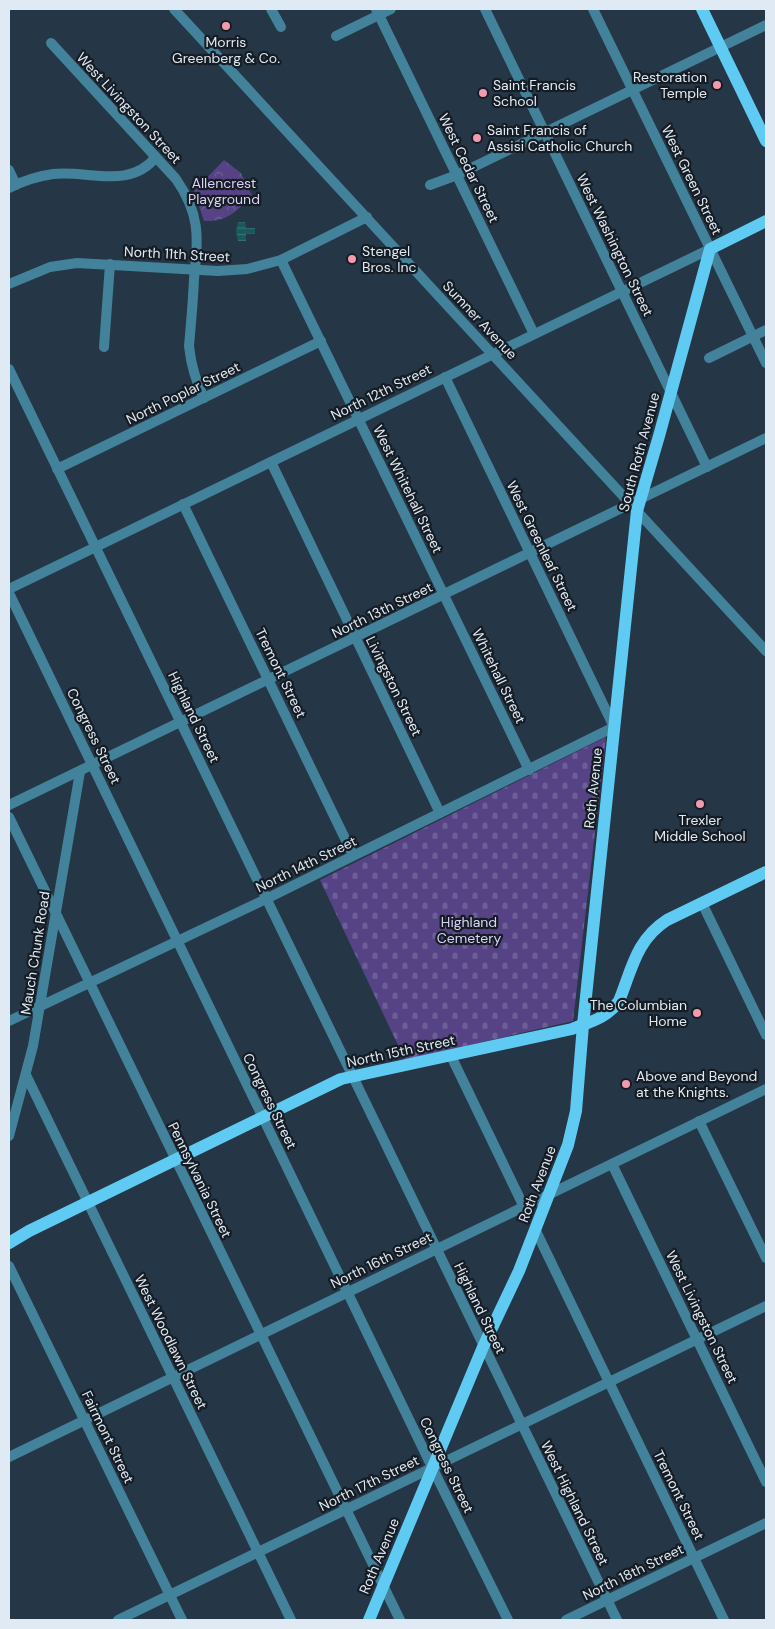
<svg xmlns="http://www.w3.org/2000/svg" width="775" height="1629" viewBox="0 0 775 1629" font-family="'DM Sans',sans-serif">
<style>
.cemetery{fill:url(#cemetery-stones)}
.park{fill:url(#park-crowns)}
.water{fill:url(#water-rules)}
.lines{fill:none;stroke-linecap:round;stroke-linejoin:round}
.minor{stroke:#42829a;stroke-width:10}
.major{stroke:#5fcbf3;stroke-width:12}
.poi-dot{fill:#f29aae;stroke:#151c24;stroke-width:2}
.labels{text-anchor:middle;stroke-width:4.5;stroke-linejoin:round;paint-order:stroke}
.poi-label{font-size:14px;fill:#dfeaf4;stroke:#151c24;text-anchor:start}
.street-label{font-size:14px;fill:#dfeaf4;stroke:#151c24}
.park-label{font-size:14px;fill:#dad2f9;stroke:#151c24}
</style>
<defs>
<pattern id="cemetery-stones" width="16" height="16" patternUnits="userSpaceOnUse" patternTransform="scale(1.25)"><rect width="16" height="16" fill="#564385"/><path d="M2 7V4a2 2 0 0 1 4 0v3zM10 15v-3a2 2 0 0 1 4 0v3z" fill="#6e5e97"/></pattern>
<pattern id="park-crowns" width="20" height="18" patternUnits="userSpaceOnUse" patternTransform="scale(1.25)"><rect width="20" height="18" fill="#564385"/><path d="M2 6a3 3 0 1 1 6 0M12 15a3 3 0 1 1 6 0" fill="none" stroke="#6e5e97"/></pattern>
<pattern id="water-rules" width="6" height="5" patternUnits="userSpaceOnUse" patternTransform="scale(1.25)"><rect width="6" height="5" fill="#18595e"/><path d="M0 2.5h6" fill="none" stroke="#397176"/></pattern>
</defs>
<rect width="100%" height="100%" fill="#253646"/>
<path class="cemetery" d="M 606,737 L 573,1021 L 405,1060 L 320,880 Z"/>
<path class="park" d="M 224,160 L 241,173 L 252,196 C 236,211 228,222 204,221 L 194,191 Z"/>
<path class="water" d="M 238,222 L 245,222 L 246,228 L 255,228 L 255,234 L 246,234 L 246,241 L 238,241 L 236,231 Z"/>
<g class="lines">
<g class="minor">
<path d="M 174,9 L 766,651"/>
<path d="M 271,9 L 281,27"/>
<path d="M 376,9 L 534,334"/>
<path d="M 485,9 L 707,467"/>
<path d="M 593,9 L 766,363"/>
<path d="M 336,36 L 391,9"/>
<path d="M 51,43 L 176,179 C 201,215 198,238 194,279 C 193,301 191,324 189,346 C 191,365 195,380 204,398"/>
<path d="M 9,170 L 16,185"/>
<path d="M 430,185 L 457,175 L 766,25"/>
<path d="M 9,188 C 23,181 38,176 53,174 C 89,170 129,190 156,157"/>
<path d="M 281,260 L 529,770"/>
<path d="M 9,284 L 50,267 L 77,263 L 218,271 L 247,269 L 281,260 L 367,217"/>
<path d="M 104,347 L 110,264"/>
<path d="M 709,358 L 766,330"/>
<path d="M 9,369 L 617,1620"/>
<path d="M 271,462 L 440,813"/>
<path d="M 57,469 L 321,341"/>
<path d="M 183,504 L 353,855"/>
<path d="M 9,589 L 710,249"/>
<path d="M 9,593 L 432,1467 L 508,1620"/>
<path d="M 9,805 L 766,438"/>
<path d="M 9,817 L 400,1620"/>
<path d="M 702,903 L 766,1035"/>
<path d="M 9,1021 L 266,899 L 614,727 L 445,377"/>
<path d="M 451,1056 L 524,1207"/>
<path d="M 26,1075 L 291,1620"/>
<path d="M 699,1121 L 766,1258"/>
<path d="M 9,1136 L 33,1046 L 80,772"/>
<path d="M 612,1164 L 766,1482"/>
<path d="M 535,1229 L 724,1620"/>
<path d="M 9,1266 L 182,1620"/>
<path d="M 9,1457 L 766,1089"/>
<path d="M 118,1620 L 766,1306"/>
<path d="M 566,1620 L 766,1523"/>
</g>
<g class="major">
<path d="M 702,9 L 766,141"/>
<path d="M 9,1243 L 29,1231 L 341,1079 L 572,1029 C 590,1022 607,1018 619,1001 C 632,969 636,940 667,920 L 766,872"/>
<path d="M 369,1620 L 483,1347 L 519,1271 L 568,1145 L 576,1111 L 583,1025 L 637,511 L 659,436 L 710,249 L 766,221"/>
</g>
</g>
<g class="poi-dot">
<circle cx="226" cy="26" r="5"/>
<circle cx="717" cy="85" r="5"/>
<circle cx="483" cy="93" r="5"/>
<circle cx="477" cy="138" r="5"/>
<circle cx="352" cy="259" r="5"/>
<circle cx="700" cy="804" r="5"/>
<circle cx="697" cy="1013" r="5"/>
<circle cx="626" cy="1084" r="5"/>
</g>
<g class="labels">
<g class="poi-label">
<text x="226" y="47" text-anchor="middle">Morris<tspan x="226" dy="16">Greenberg &amp; Co.</tspan></text>
<text x="707" y="82" text-anchor="end">Restoration<tspan x="707" dy="16">Temple</tspan></text>
<text x="493" y="90">Saint Francis<tspan x="493" dy="16">School</tspan></text>
<text x="487" y="135">Saint Francis of<tspan x="487" dy="16">Assisi Catholic Church</tspan></text>
<text x="362" y="256">Stengel<tspan x="362" dy="16">Bros. Inc</tspan></text>
<text x="700" y="825" text-anchor="middle">Trexler<tspan x="700" dy="16">Middle School</tspan></text>
<text x="687" y="1010" text-anchor="end">The Columbian<tspan x="687" dy="16">Home</tspan></text>
<text x="636" y="1081">Above and Beyond<tspan x="636" dy="16">at the Knights.</tspan></text>
</g>
<g class="street-label">
<text transform="translate(129 108) rotate(47)" y="5">West Livingston Street</text>
<text transform="translate(469 168) rotate(64)" y="5">West Cedar Street</text>
<text transform="translate(692 180) rotate(64)" y="5">West Green Street</text>
<text transform="translate(615 245) rotate(64)" y="5">West Washington Street</text>
<text transform="translate(177 254) rotate(3)" y="5">North 11th Street</text>
<text transform="translate(480 320) rotate(47)" y="5">Sumner Avenue</text>
<text transform="translate(381 392) rotate(-26)" y="5">North 12th Street</text>
<text transform="translate(183 393) rotate(-26)" y="5">North Poplar Street</text>
<text transform="translate(639 452) rotate(-75)" y="5">South Roth Avenue</text>
<text transform="translate(408 489) rotate(64)" y="5">West Whitehall Street</text>
<text transform="translate(542 546) rotate(64)" y="5">West Greenleaf Street</text>
<text transform="translate(382 610) rotate(-26)" y="5">North 13th Street</text>
<text transform="translate(281 673) rotate(64)" y="5">Tremont Street</text>
<text transform="translate(499 676) rotate(64)" y="5">Whitehall Street</text>
<text transform="translate(394 686) rotate(64)" y="5">Livingston Street</text>
<text transform="translate(194 717) rotate(64)" y="5">Highland Street</text>
<text transform="translate(94 736) rotate(64)" y="5">Congress Street</text>
<text transform="translate(593 788) rotate(-84)" y="5">Roth Avenue</text>
<text transform="translate(306 864) rotate(-26)" y="5">North 14th Street</text>
<text transform="translate(35 953) rotate(-81)" y="5">Mauch Chunk Road</text>
<text transform="translate(401 1051) rotate(-12)" y="5">North 15th Street</text>
<text transform="translate(270 1101) rotate(64)" y="5">Congress Street</text>
<text transform="translate(200 1180) rotate(64)" y="5">Pennsylvania Street</text>
<text transform="translate(537 1184) rotate(-69)" y="5">Roth Avenue</text>
<text transform="translate(381 1260) rotate(-26)" y="5">North 16th Street</text>
<text transform="translate(480 1308) rotate(64)" y="5">Highland Street</text>
<text transform="translate(702 1317) rotate(64)" y="5">West Livingston Street</text>
<text transform="translate(171 1342) rotate(64)" y="5">West Woodlawn Street</text>
<text transform="translate(108 1437) rotate(64)" y="5">Fairmont Street</text>
<text transform="translate(447 1465) rotate(64)" y="5">Congress Street</text>
<text transform="translate(369 1483) rotate(-26)" y="5">North 17th Street</text>
<text transform="translate(679 1495) rotate(64)" y="5">Tremont Street</text>
<text transform="translate(575 1503) rotate(64)" y="5">West Highland Street</text>
<text transform="translate(379 1556) rotate(-67)" y="5">Roth Avenue</text>
<text transform="translate(633 1572) rotate(-26)" y="5">North 18th Street</text>
</g>
<g class="park-label">
<text x="224" y="188">Allencrest<tspan x="224" dy="16">Playground</tspan></text>
<text x="469" y="927">Highland<tspan x="469" dy="16">Cemetery</tspan></text>
</g>
</g>
<rect width="775" height="1629" fill="none" stroke="#dfeaf4" stroke-width="20"/>
</svg>
